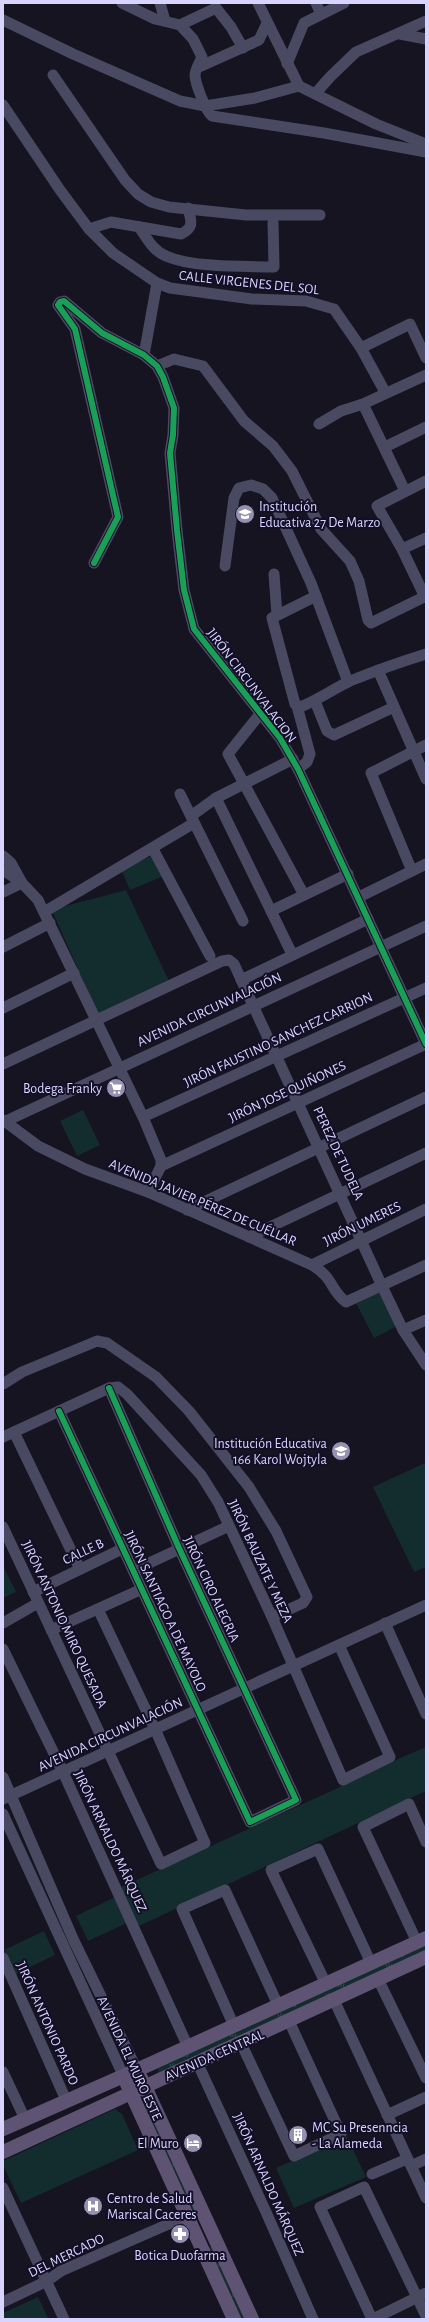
<svg xmlns="http://www.w3.org/2000/svg" width="429" height="2322" viewBox="0 0 429 2322" font-family="'Alegreya Sans',sans-serif">
<style>
.grass{fill:url(#grass-tufts)}
.green{fill:#132c2d}
.lines{fill:none;stroke-linecap:round;stroke-linejoin:round}
.minor{stroke:#4a4962;stroke-width:11}
.major{stroke:#5e5373;stroke-width:14}
.cycleway-casing{stroke:#130f26;stroke-width:8}
.cycleway{stroke:#1a9f57;stroke-width:6}
.labels{text-anchor:middle;stroke-width:4;stroke-linejoin:round;paint-order:stroke}
.street-label{font-size:14px;fill:#d9d4ff;stroke:#130f26}
.poi-label{font-size:14px;fill:#d9d4ff;stroke:#130f26;text-anchor:start}
</style>
<defs>
<pattern id="grass-tufts" width="24" height="20" patternUnits="userSpaceOnUse"><rect width="24" height="20" fill="#132c2d"/><path d="M3 7l-1-3M5 7V3M7 7l1-3M15 17l-1-3M17 17v-4M19 17l1-3" fill="none" stroke="#354a4c"/></pattern>
</defs>
<rect width="100%" height="100%" fill="#161421"/>
<g class="grass">
<path d="M 426,1943 L 426,1952 L 160,2074 L 157,2068 Z"/>
<path d="M 147,2099 L 200,2214 L 193,2217 L 140,2102 Z"/>
<path d="M 214,2246 L 247,2319 L 241,2319 L 208,2248 Z"/>
</g>
<g class="green">
<path d="M 154,855 L 164,876 L 130,890 L 121,869 Z"/>
<path d="M 126,890 L 169,981 L 98,1014 L 53,913 L 58,908 Z"/>
<path d="M 83,1110 L 100,1145 L 77,1156 L 60,1121 Z"/>
<path d="M 379,1291 L 397,1326 L 374,1338 L 356,1303 Z"/>
<path d="M 425,1463 L 426,1567 L 414,1572 L 373,1487 Z"/>
<path d="M 3,1566 L 16,1592 L 3,1598 Z"/>
<path d="M 426,1747 L 426,1791 L 137,1927 L 119,1888 L 340,1787 L 342,1783 Z"/>
<path d="M 115,1897 L 127,1923 L 88,1941 L 76,1916 Z"/>
<path d="M 44,1931 L 55,1955 L 16,1974 L 4,1950 Z"/>
<path d="M 115,2109 L 122,2114 L 138,2150 L 21,2203 L 3,2165 L 3,2161 Z"/>
<path d="M 347,2137 L 366,2177 L 294,2208 L 276,2168 Z"/>
<path d="M 38,2297 L 48,2318 L 3,2319 L 3,2313 Z"/>
</g>
<g class="lines">
<g class="minor">
<path d="M 122,3 L 155,19 L 180,25 L 193,39 L 202,57 C 200,62 195,70 195,75 C 195,83 206,112 212,116 L 324,133 L 426,152"/>
<path d="M 160,3 L 165,21"/>
<path d="M 258,3 L 299,86 L 376,124 L 426,144"/>
<path d="M 316,3 L 321,14"/>
<path d="M 3,20 L 73,54 L 180,101 L 205,106 L 255,98 L 299,86"/>
<path d="M 180,25 L 216,8 L 231,27 L 243,48"/>
<path d="M 400,34 L 426,39"/>
<path d="M 287,64 L 304,23 L 344,3"/>
<path d="M 199,67 L 259,40 L 267,23"/>
<path d="M 53,75 L 125,180 L 138,194 L 151,202 L 169,207 L 246,215 L 320,215"/>
<path d="M 315,94 L 330,77 L 356,52 L 426,21"/>
<path d="M 3,105 L 60,190 L 89,229 L 113,253 L 157,283 L 170,288 L 252,299 L 306,301 L 334,309 L 361,348 L 385,392"/>
<path d="M 139,227 C 147,238 153,251 166,256 C 193,268 244,266 274,267 L 273,222"/>
<path d="M 89,229 L 111,222 L 181,234 C 195,227 191,221 188,208"/>
<path d="M 361,348 L 410,324 L 426,358"/>
<path d="M 144,355 L 157,283"/>
<path d="M 157,366 L 174,359 L 203,366 L 244,421 L 273,446 L 292,471 L 321,529 L 350,561 L 359,581 L 368,620 L 371,623 L 426,596"/>
<path d="M 363,404 L 405,491"/>
<path d="M 319,424 L 341,411 L 363,404 L 426,375"/>
<path d="M 385,447 L 426,427"/>
<path d="M 402,549 L 426,538"/>
<path d="M 94,563 L 118,517 L 75,329 L 58,305 L 60,302 L 64,301 L 102,333 L 144,355 L 157,366 L 163,377 L 174,408 L 173,435 L 170,453 L 177,530 L 184,590 L 194,629 L 280,738 L 298,769 L 426,1044"/>
<path d="M 225,566 L 234,498 L 239,488 L 251,485 L 263,489 L 272,498 L 311,583 L 348,682"/>
<path d="M 274,574 L 277,615"/>
<path d="M 316,596 L 272,618 L 295,704 L 300,707 C 318,700 333,689 350,681 C 375,671 400,662 426,654"/>
<path d="M 425,597 L 402,549 L 377,506 L 426,481"/>
<path d="M 378,670 L 426,779"/>
<path d="M 315,701 L 327,731 L 334,735 L 394,707"/>
<path d="M 297,706 L 310,754 L 307,762 L 298,769"/>
<path d="M 260,714 L 228,754 L 304,895"/>
<path d="M 180,794 L 243,921"/>
<path d="M 216,798 L 292,954"/>
<path d="M 191,816 L 216,798 L 293,759"/>
<path d="M 153,849 L 210,956"/>
<path d="M 3,856 L 11,863 L 22,883 L 3,892"/>
<path d="M 3,870 L 22,883 L 38,900 L 143,1117 L 161,1160 L 161,1166 L 148,1192"/>
<path d="M 412,871 L 371,773 L 426,745"/>
<path d="M 359,897 L 426,864"/>
<path d="M 271,911 L 348,874"/>
<path d="M 44,912 L 194,823"/>
<path d="M 3,947 L 50,923"/>
<path d="M 241,980 L 368,919"/>
<path d="M 3,1008 L 74,973"/>
<path d="M 3,1064 L 222,961 L 229,960 L 234,964 L 382,1286 L 403,1330 L 426,1365"/>
<path d="M 143,1117 L 426,988"/>
<path d="M 3,1120 L 38,1146 L 85,1169 L 148,1192 L 312,1265 C 334,1278 330,1290 346,1302 L 426,1265"/>
<path d="M 6,1121 L 426,926"/>
<path d="M 161,1166 L 426,1044"/>
<path d="M 187,1210 L 426,1097"/>
<path d="M 249,1237 L 426,1153"/>
<path d="M 312,1265 L 426,1209"/>
<path d="M 403,1330 L 426,1320"/>
<path d="M 3,1384 L 22,1372 L 97,1341 L 107,1343 L 156,1377 L 189,1411 L 249,1487 L 276,1531 L 307,1597 L 303,1603 L 272,1617"/>
<path d="M 59,1411 L 250,1822 L 296,1800 L 179,1548 L 109,1388"/>
<path d="M 14,1432 L 80,1569"/>
<path d="M 3,1437 L 109,1388 L 118,1387 L 127,1394 L 201,1475 L 218,1502 L 272,1617 L 343,1780 L 390,1757 L 339,1645"/>
<path d="M 3,1527 L 161,1864 L 205,1843 L 155,1729 L 98,1609"/>
<path d="M 134,1570 L 229,1526"/>
<path d="M 33,1592 L 124,1548"/>
<path d="M 3,1623 L 38,1603"/>
<path d="M 385,1623 L 426,1714"/>
<path d="M 51,1630 L 142,1589"/>
<path d="M 3,1649 L 63,1772 L 188,2047"/>
<path d="M 3,1777 L 74,1941 L 137,2070"/>
<path d="M 3,1799 L 426,1605"/>
<path d="M 3,1814 L 124,2077"/>
<path d="M 417,1942 L 363,1827 L 409,1804 L 426,1842"/>
<path d="M 3,1958 L 66,2100"/>
<path d="M 378,1979 L 426,2078"/>
<path d="M 326,1984 L 271,1870 L 318,1849 L 371,1963"/>
<path d="M 334,2000 L 426,2198"/>
<path d="M 234,2026 L 182,1909 L 225,1890 L 278,2005"/>
<path d="M 241,2043 L 294,2156 L 341,2134 L 289,2021"/>
<path d="M 197,2062 L 266,2212 L 313,2319"/>
<path d="M 3,2072 L 25,2119"/>
<path d="M 387,2115 L 426,2097"/>
<path d="M 411,2166 L 426,2159"/>
<path d="M 372,2174 L 407,2159"/>
<path d="M 3,2188 L 64,2319"/>
<path d="M 3,2302 L 47,2281 L 61,2271 L 187,2216"/>
<path d="M 372,2319 L 320,2207 L 364,2187 L 426,2316"/>
<path d="M 373,2319 L 426,2293"/>
</g>
<g class="major">
<path d="M 141,2078 L 252,2319"/>
<path d="M 127,2084 L 234,2319"/>
<path d="M 3,2129 L 137,2070 L 426,1938"/>
<path d="M 3,2152 L 426,1957"/>
</g>
<defs>
<g id="cycleway">
<path d="M 94,563 L 118,517 L 75,329 L 58,305 L 60,302 L 64,301 L 102,333 L 144,355 L 157,366 L 163,377 L 174,408 L 173,435 L 170,453 L 177,530 L 184,590 L 194,629 L 280,738 L 298,769 L 426,1044"/>
<path d="M 59,1411 L 250,1822 L 296,1800 L 179,1548 L 109,1388"/>
</g>
</defs>
<use href="#cycleway" class="cycleway-casing"/>
<use href="#cycleway" class="cycleway"/>
</g>
<defs>
<symbol id="school-disc" viewBox="-11 -11 22 22"><circle r="9.5" fill="#9591b1" stroke="#130f26"/><path d="M0-5L7-2L0 1L-7-2ZM-4 1L0 2.5L4 1V4Q0 6-4 4Z" fill="#fff"/></symbol>
<symbol id="supermarket-disc" viewBox="-11 -11 22 22"><circle r="9.5" fill="#9591b1" stroke="#130f26"/><path d="M-6-5.5h2.5l.6 2H6L4.5 2H-2.5L-4.4-4H-6ZM-1.5 3.2a1.3 1.3 0 1 0 .1 0ZM3 3.2a1.3 1.3 0 1 0 .1 0Z" fill="#fff"/></symbol>
<symbol id="building-disc" viewBox="-11 -11 22 22"><circle r="9.5" fill="#9591b1" stroke="#130f26"/><path d="M-4-6H4V6H1V3H-1V6H-4ZM-2.5-4.3h1.7v1.8h-1.7ZM.8-4.3h1.7v1.8H.8ZM-2.5-1h1.7V.8h-1.7ZM.8-1h1.7V.8H.8Z" fill="#fff"/></symbol>
<symbol id="hotel-disc" viewBox="-11 -11 22 22"><circle r="9.5" fill="#9591b1" stroke="#130f26"/><path d="M-6-4.5h1.5V1H6V5H4.5V3h-9V5H-6ZM-4 0a1.8 1.8 0 1 1 3.6 0ZM.5 0V-2.5h3Q6-2.5 6 0Z" fill="#fff"/></symbol>
<symbol id="hospital-disc" viewBox="-11 -11 22 22"><circle r="9.5" fill="#9591b1" stroke="#130f26"/><path d="M-5-5h3v3.5h4V-5h3V5h-3V1.5h-4V5h-3Z" fill="#fff"/></symbol>
<symbol id="pharmacy-disc" viewBox="-11 -11 22 22"><circle r="9.5" fill="#9591b1" stroke="#130f26"/><path d="M-2-6h4v4h4v4h-4v4h-4v-4h-4v-4h4Z" fill="#fff"/></symbol>
</defs>
<g fill-rule="evenodd">
<use href="#school-disc" x="234" y="503" width="22" height="22"/>
<use href="#supermarket-disc" x="105" y="1077" width="22" height="22"/>
<use href="#school-disc" x="330" y="1440" width="22" height="22"/>
<use href="#building-disc" x="287" y="2124" width="22" height="22"/>
<use href="#hotel-disc" x="182" y="2132" width="22" height="22"/>
<use href="#hospital-disc" x="82" y="2195" width="22" height="22"/>
<use href="#pharmacy-disc" x="169" y="2223" width="22" height="22"/>
</g>
<g class="labels">
<g class="street-label">
<text transform="translate(249 282) rotate(6)" y="5">CALLE VIRGENES DEL SOL</text>
<text transform="translate(252 685) rotate(53)" y="5">JIRÓN CIRCUNVALACION</text>
<text transform="translate(209 1009) rotate(-25)" y="5">AVENIDA CIRCUNVALACIÓN</text>
<text transform="translate(278 1039) rotate(-25)" y="5">JIRÓN FAUSTINO SANCHEZ CARRION</text>
<text transform="translate(287 1091) rotate(-25)" y="5">JIRÓN JOSE QUIÑONES</text>
<text transform="translate(339 1153) rotate(65)" y="5">PEREZ DE TUDELA</text>
<text transform="translate(203 1202) rotate(23)" y="5">AVENIDA JAVIER PÉREZ DE CUÉLLAR</text>
<text transform="translate(362 1223) rotate(-26)" y="5">JIRÓN UMERES</text>
<text transform="translate(83 1551) rotate(-25)" y="5">CALLE B</text>
<text transform="translate(261 1561) rotate(65)" y="5">JIRÓN BAUZATE Y MEZA</text>
<text transform="translate(212 1589) rotate(65)" y="5">JIRÓN CIRO ALEGRIA</text>
<text transform="translate(166 1611) rotate(65)" y="5">JIRÓN SANTIAGO A DE MAYOLO</text>
<text transform="translate(65 1624) rotate(65)" y="5">JIRÓN ANTONIO MIRO QUESADA</text>
<text transform="translate(110 1734) rotate(-25)" y="5">AVENIDA CIRCUNVALACIÓN</text>
<text transform="translate(111 1841) rotate(65)" y="5">JIRÓN ARNALDO MÁRQUEZ</text>
<text transform="translate(48 2023) rotate(66)" y="5">JIRÓN ANTONIO PARDO</text>
<text transform="translate(214 2055) rotate(-24)" y="5">AVENIDA CENTRAL</text>
<text transform="translate(130 2058) rotate(65)" y="5">AVENIDA EL MURO ESTE</text>
<text transform="translate(269 2184) rotate(66)" y="5">JIRÓN ARNALDO MÁRQUEZ</text>
<text transform="translate(66 2255) rotate(-26)" y="5">DEL MERCADO</text>
</g>
<g class="poi-label">
<text x="259" y="511">Institución<tspan x="259" dy="16">Educativa 27 De Marzo</tspan></text>
<text x="102" y="1093" text-anchor="end">Bodega Franky</text>
<text x="327" y="1448" text-anchor="end">Institución Educativa<tspan x="327" dy="16">166 Karol Wojtyla</tspan></text>
<text x="312" y="2132">MC Su Presenncia<tspan x="312" dy="16">- La Alameda</tspan></text>
<text x="179" y="2148" text-anchor="end">El Muro</text>
<text x="107" y="2203">Centro de Salud<tspan x="107" dy="16">Mariscal Caceres</tspan></text>
<text x="180" y="2260" text-anchor="middle">Botica Duofarma</text>
</g>
</g>
<rect width="429" height="2322" fill="none" stroke="#d9d4ff" stroke-width="8"/>
</svg>
